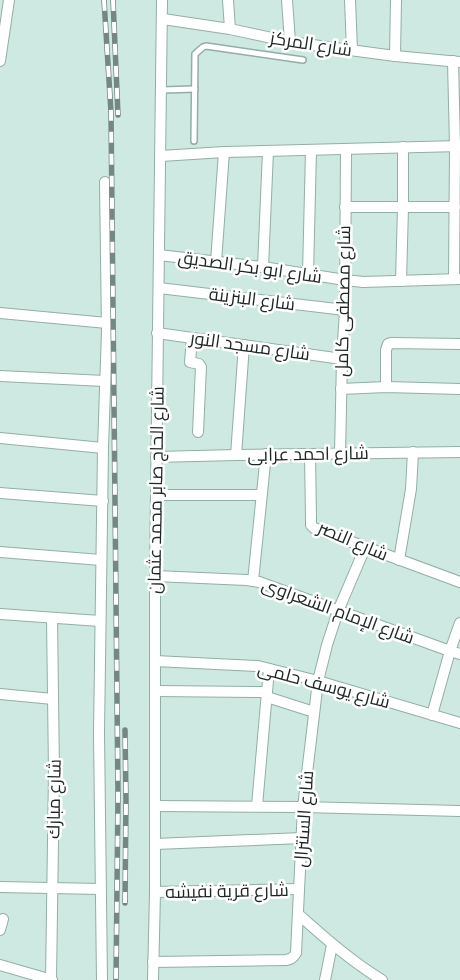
<svg xmlns="http://www.w3.org/2000/svg" width="460" height="980" viewBox="0 0 460 980" font-family="'Roboto Condensed',Cairo,sans-serif">
<style>
.lines{fill:none;stroke-linecap:round;stroke-linejoin:round}
.lane-casing{stroke:#93aea6;stroke-width:8}
.street-casing{stroke:#93aea6;stroke-width:12}
.lane{stroke:#fff;stroke-width:5}
.street{stroke:#fff;stroke-width:10}
.rail-casing{stroke:#758782;stroke-width:5.5}
.rail{stroke:#fff;stroke-width:4;stroke-dasharray:11;stroke-linecap:butt}
.labels{text-anchor:middle;stroke-width:5;stroke-linejoin:round;paint-order:stroke}
.street-label{font-size:18px;fill:#1c2623;stroke:#fff}
</style>
<rect width="100%" height="100%" fill="#cee9e1"/>
<g class="lines">
<defs>
<g id="lane">
<path d="M 162,90 L 195,89"/>
<path d="M 194,141 L 195,54 L 203,47 L 206,46 L 303,60"/>
</g>
<g id="street">
<path d="M 228,0 L 230,29"/>
<path d="M 287,0 L 290,42"/>
<path d="M 350,0 L 352,50"/>
<path d="M 163,19 L 230,29 L 290,42 L 395,56 L 460,62"/>
<path d="M 395,56 L 396,0"/>
<path d="M 0,61 L 9,0"/>
<path d="M 453,61 L 455,146 L 454,279"/>
<path d="M 161,156 L 224,152 L 460,146"/>
<path d="M 345,207 L 455,207"/>
<path d="M 159,255 L 263,267 L 345,280 L 363,282 L 460,279"/>
<path d="M 216,262 L 224,152"/>
<path d="M 263,267 L 268,151"/>
<path d="M 308,274 L 311,150"/>
<path d="M 401,281 L 403,207 L 403,147"/>
<path d="M 159,288 L 345,310"/>
<path d="M 0,313 L 107,323"/>
<path d="M 157,333 L 342,359"/>
<path d="M 192,338 L 190,362 L 199,364 L 201,367 L 198,432"/>
<path d="M 0,376 L 105,381"/>
<path d="M 386,387 L 386,350 L 388,344 L 391,343 L 460,344"/>
<path d="M 341,389 L 386,387 L 460,389"/>
<path d="M 0,438 L 103,448"/>
<path d="M 310,454 L 311,520 L 311,525 L 314,528 L 460,582"/>
<path d="M 340,454 L 342,359 L 345,310 L 346,149"/>
<path d="M 236,455 L 244,345"/>
<path d="M 156,457 L 236,455 L 460,452"/>
<path d="M 0,493 L 103,501"/>
<path d="M 156,495 L 261,495"/>
<path d="M 0,552 L 101,560"/>
<path d="M 399,560 L 411,489 L 413,452"/>
<path d="M 155,576 L 247,580 L 259,582 L 450,651 L 460,654"/>
<path d="M 253,581 L 266,454"/>
<path d="M 0,614 L 100,621"/>
<path d="M 155,661 L 258,666 L 318,681 L 460,723"/>
<path d="M 155,691 L 267,692"/>
<path d="M 0,694 L 53,699"/>
<path d="M 267,697 L 314,712"/>
<path d="M 432,715 L 450,651 L 460,623"/>
<path d="M 155,806 L 303,807 L 460,811"/>
<path d="M 257,806 L 269,669"/>
<path d="M 155,844 L 302,838"/>
<path d="M 0,887 L 100,889"/>
<path d="M 155,892 L 299,889"/>
<path d="M 298,914 C 325,938 351,961 382,980"/>
<path d="M 0,930 L 3,919"/>
<path d="M 153,962 L 286,960 C 291,959 293,958 296,953 L 303,807 L 318,681 L 327,645 L 338,611 L 365,548"/>
<path d="M 0,965 L 52,980"/>
<path d="M 51,980 L 54,772 L 52,618"/>
<path d="M 102,980 L 99,733 L 103,448 L 107,331 L 105,182"/>
<path d="M 153,980 L 155,892 L 155,576 L 162,0"/>
<path d="M 325,980 L 332,945"/>
</g>
</defs>
<use href="#lane" class="lane-casing"/>
<use href="#street" class="street-casing"/>
<use href="#lane" class="lane"/>
<use href="#street" class="street"/>
<defs>
<g id="rail">
<path d="M 104,0 L 111,112 L 118,795 L 116,980"/>
<path d="M 113,0 L 118,115"/>
<path d="M 125,903 L 126,800 L 125,730"/>
</g>
</defs>
<use href="#rail" class="rail-casing"/>
<use href="#rail" class="rail"/>
</g>
<g class="labels">
<g class="street-label">
<text transform="translate(311 44) rotate(9)" y="6">شارع المركز</text>
<text transform="translate(250 267) rotate(8)" y="6">شارع ابو بكر الصديق</text>
<text transform="translate(252 299) rotate(7)" y="6">شارع البنزينة</text>
<text transform="translate(343 301) rotate(-89)" y="6">شارع مصطفى كامل</text>
<text transform="translate(250 346) rotate(8)" y="6">شارع مسجد النور</text>
<text transform="translate(308 454) rotate(-1)" y="6">شارع احمد عرابى</text>
<text transform="translate(156 490) rotate(-89)" y="6">شارع الحاج صابر محمد عثمان</text>
<text transform="translate(353 541) rotate(23)" y="6">شارع النصر</text>
<text transform="translate(338 611) rotate(20)" y="6">شارع الإمام الشعراوى</text>
<text transform="translate(324 685) rotate(15)" y="6">شارع يوسف حلمى</text>
<text transform="translate(54 799) rotate(-89)" y="6">شارع مبارك</text>
<text transform="translate(304 819) rotate(-86)" y="6">شارع السنترال</text>
<text transform="translate(227 891) rotate(-1)" y="6">شارع قرية نفيشه</text>
</g>
</g>
</svg>
